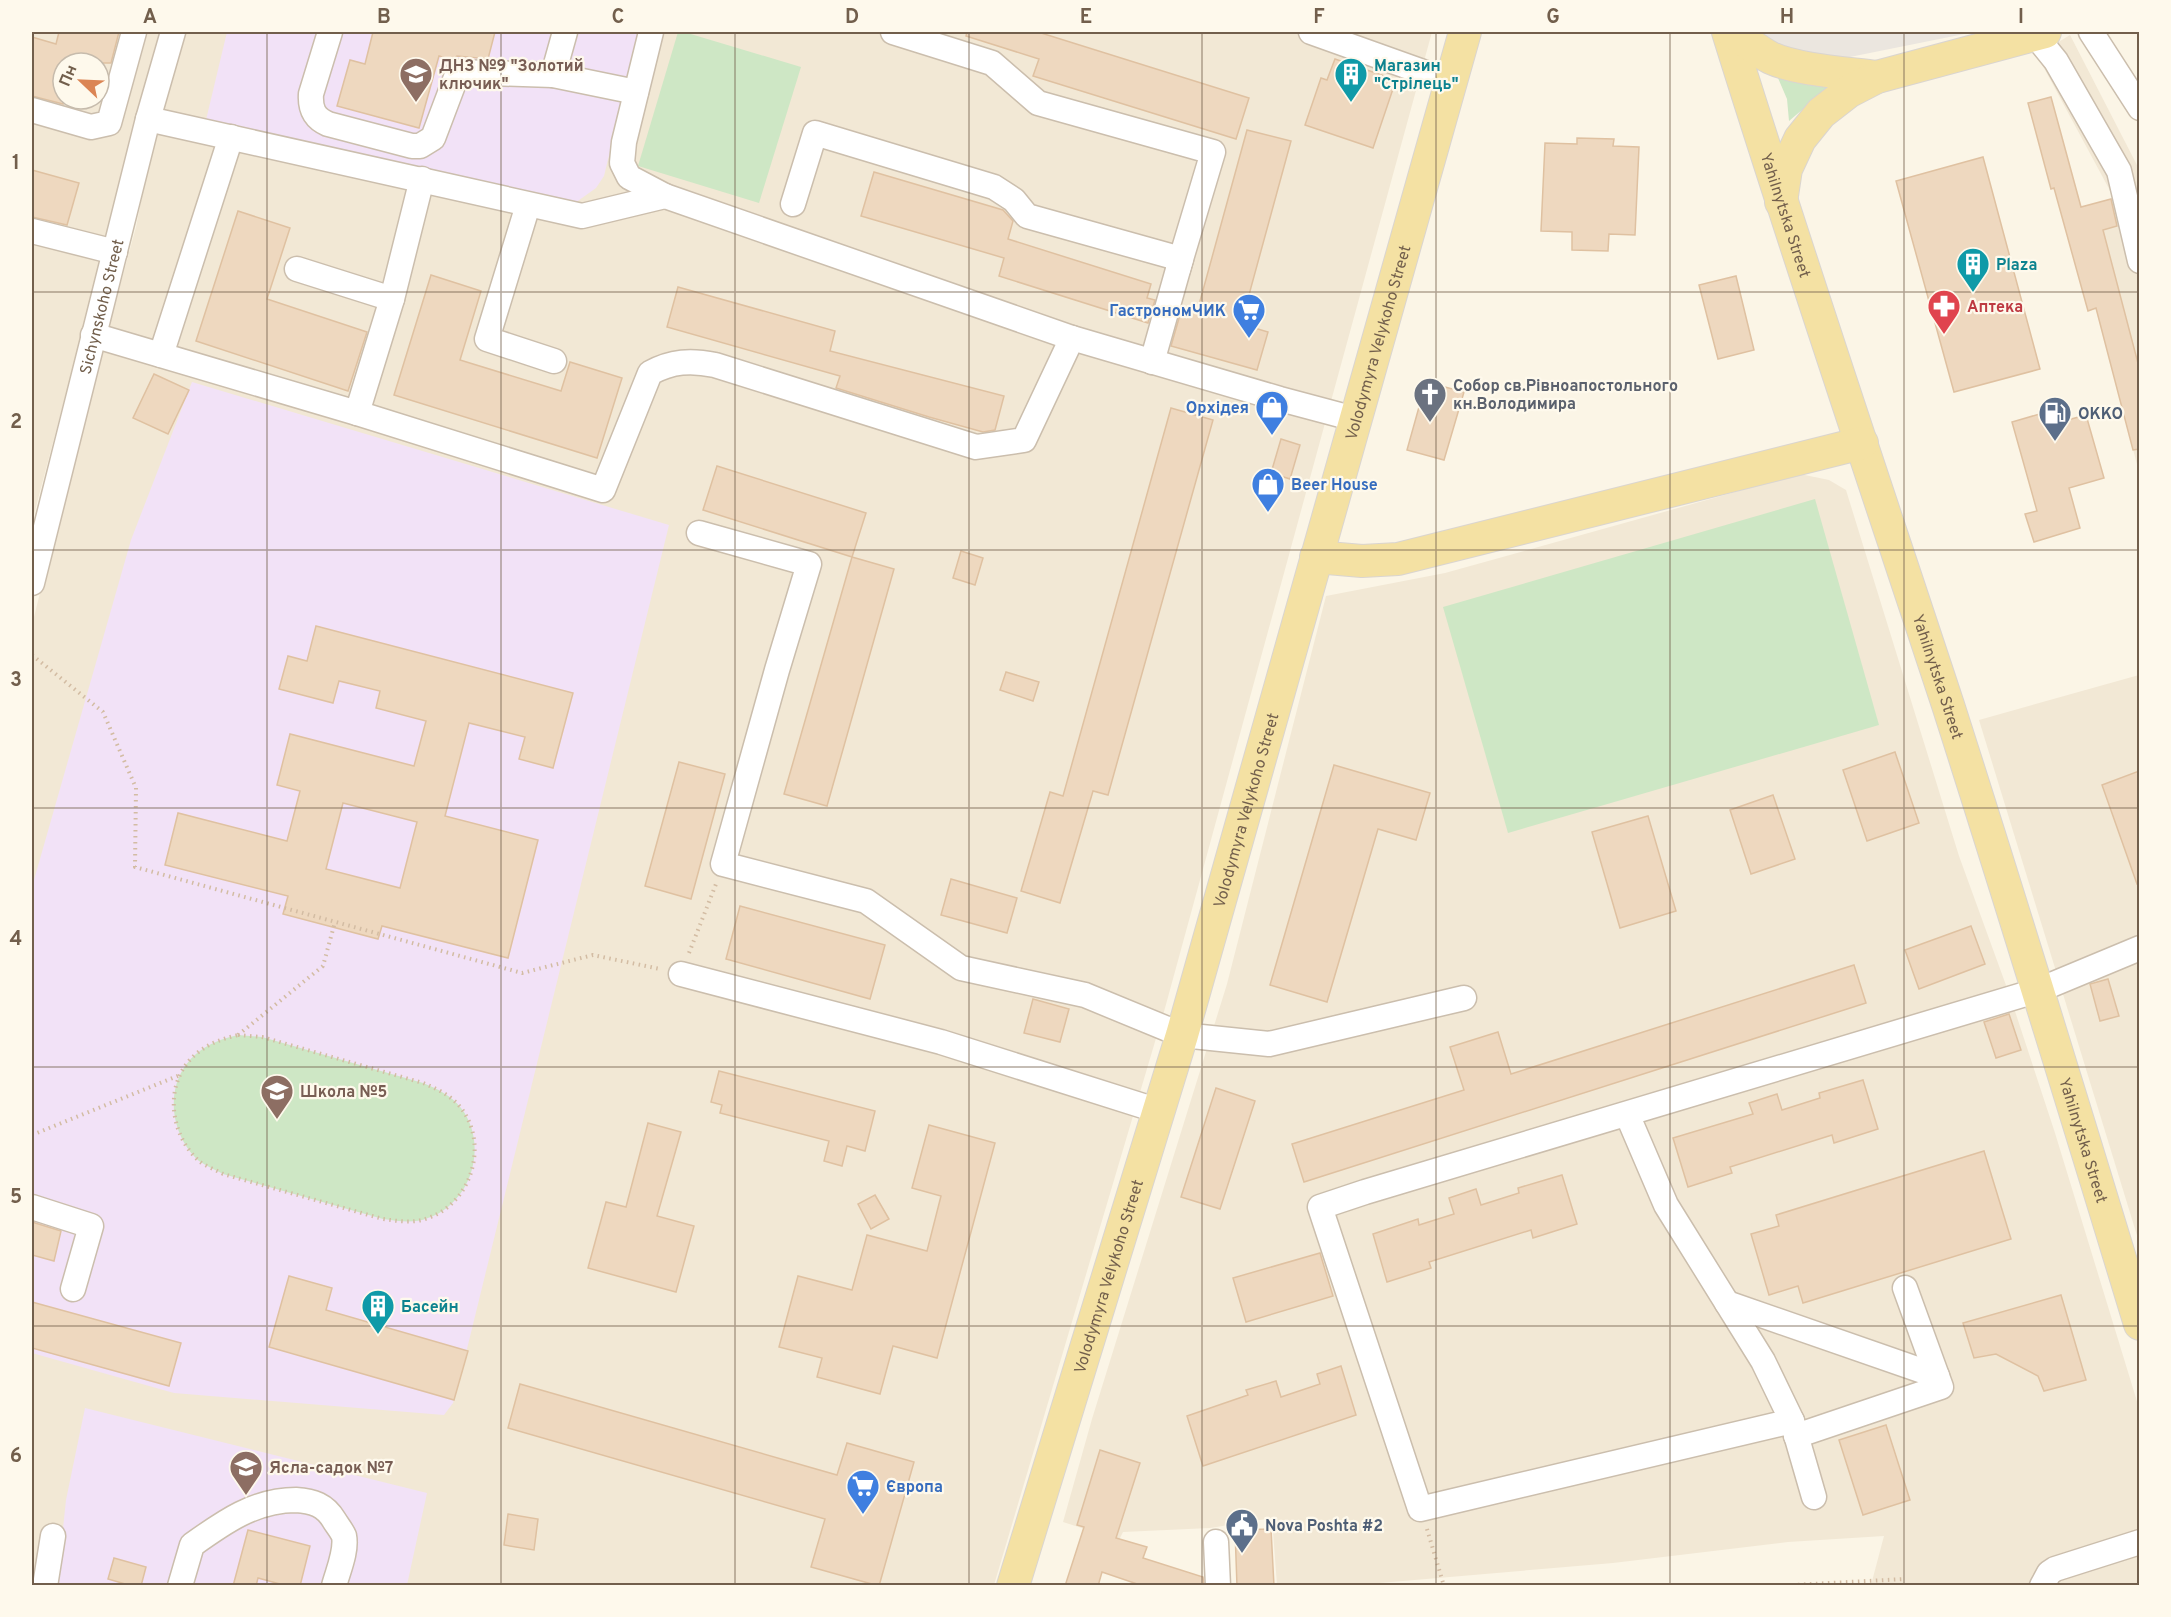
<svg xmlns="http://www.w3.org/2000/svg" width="2171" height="1617" viewBox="0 0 2171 1617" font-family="Overpass,sans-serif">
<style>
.residential{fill:#f2e8d5;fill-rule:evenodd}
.industrial{fill:#ebe6df}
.education{fill:#f2e2f7}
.green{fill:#cee7c5}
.building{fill:#eed8bf;stroke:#dfc1a1;stroke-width:1.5;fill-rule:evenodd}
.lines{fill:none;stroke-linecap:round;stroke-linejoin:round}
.minor-casing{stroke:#cbbead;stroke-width:27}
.major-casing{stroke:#dad5d0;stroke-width:34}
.path{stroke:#d3bca3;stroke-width:4;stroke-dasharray:1.5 4.5;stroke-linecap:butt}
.minor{stroke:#fff;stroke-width:24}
.major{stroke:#f4e1a3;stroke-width:32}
.grid{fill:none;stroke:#725f4c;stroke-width:1.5;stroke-opacity:0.55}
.labels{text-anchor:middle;stroke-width:4.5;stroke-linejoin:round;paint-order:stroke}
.education-label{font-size:16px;font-weight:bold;fill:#785e54;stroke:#fef9ec;text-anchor:start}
.culture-label{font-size:16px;font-weight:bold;fill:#0d838f;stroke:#fef9ec;text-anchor:start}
.street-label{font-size:16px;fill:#725f4c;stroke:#fef9ec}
.health-label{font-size:16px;font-weight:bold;fill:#be3a42;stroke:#fef9ec;text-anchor:start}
.shop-label{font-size:16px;font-weight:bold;fill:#366cbe;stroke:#fef9ec;text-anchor:end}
.worship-label{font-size:16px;font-weight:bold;fill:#5b616d;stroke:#fef9ec;text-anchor:start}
.service-label{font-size:16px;font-weight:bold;fill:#4e5e75;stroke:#fef9ec;text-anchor:start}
.neatline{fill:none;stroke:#725f4c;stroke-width:2}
.grid-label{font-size:20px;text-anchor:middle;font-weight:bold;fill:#725f4c}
</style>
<rect width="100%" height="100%" fill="#fbf5e6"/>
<g class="residential">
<path d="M 32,32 L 161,32 L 32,522 ZM 63,63 L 99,63 L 99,99 L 63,99 Z"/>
<path d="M 186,32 L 1432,32 L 1165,1008 L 994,1585 L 32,1586 L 32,625 L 81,429 L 136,227 L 150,156 Z"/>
<path d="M 2070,35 L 2139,169 L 2139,472 L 2096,309 L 2088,311 L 2061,213 L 2114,198 L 2037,55 Z"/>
<path d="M 1800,474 L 1829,480 L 1846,490 L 1959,856 L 2011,999 L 2055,1133 L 2139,1408 L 2139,1585 L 1871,1585 L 1884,1536 L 1788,1542 L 1613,1563 L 1356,1585 L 1277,1585 L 1272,1518 L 1210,1528 L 1123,1532 L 1119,1540 L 1063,1522 L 1092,1419 L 1227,984 L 1326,596 L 1445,573 Z"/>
<path d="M 2139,675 L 2139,1242 L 1979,720 Z"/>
</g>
<path class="industrial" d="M 1756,32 L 1974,32 L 1845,58 L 1785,51 Z"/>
<g class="education">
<path d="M 227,32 L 639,32 L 604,176 L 596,188 L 575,203 L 206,120 Z"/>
<path d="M 192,382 L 669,525 L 465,1357 L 453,1403 L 444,1415 L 174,1393 L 32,1353 L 32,887 L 131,540 Z"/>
<path d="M 85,1408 L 427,1493 L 407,1585 L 57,1586 L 66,1500 Z"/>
</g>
<g class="green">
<path d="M 678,32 L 684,32 L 801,67 L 759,203 L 638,166 Z"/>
<path d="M 1778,78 L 1830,86 L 1789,121 L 1787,99 Z"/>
<path d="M 1815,499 L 1879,725 L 1508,833 L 1443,607 Z"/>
<path d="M 238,1035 L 262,1037 L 423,1083 C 437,1089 451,1095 461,1108 C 489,1144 472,1203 428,1218 C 413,1224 398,1221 383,1219 L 223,1174 C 216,1170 206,1166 199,1161 C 169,1134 163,1082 196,1054 C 209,1043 222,1039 238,1035 Z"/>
</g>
<g class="building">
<path d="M 59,32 L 119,32 L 111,63 L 63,63 L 63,104 L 32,96 L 32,37 L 56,44 Z"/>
<path d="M 373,32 L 495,32 L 488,59 L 457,56 L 452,60 L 439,56 L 419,128 L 337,106 L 350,60 L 365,64 Z"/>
<path d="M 967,32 L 1038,32 L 1249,98 L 1236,139 L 1033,76 L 1039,59 L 966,36 Z"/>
<path d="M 1335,59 L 1396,80 L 1373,148 L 1305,125 L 1321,78 L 1327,80 Z"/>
<path d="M 2051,97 L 2081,207 L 2111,199 L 2117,226 L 2103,230 L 2139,367 L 2139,449 L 2133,450 L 2096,308 L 2088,311 L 2054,188 L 2051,189 L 2028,103 Z"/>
<path d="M 1247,130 L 1291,141 L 1241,324 L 1268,332 L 1257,370 L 1171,346 L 1182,308 L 1197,312 Z"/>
<path d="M 1577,138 L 1614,139 L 1613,146 L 1639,147 L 1635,235 L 1609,234 L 1608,251 L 1572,250 L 1572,232 L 1541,231 L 1545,143 L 1577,144 Z"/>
<path d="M 1983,157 L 2040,369 L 1954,392 L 1896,181 Z"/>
<path d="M 32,170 L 79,183 L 67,225 L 32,217 Z"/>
<path d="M 874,172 L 1003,210 L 1013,221 L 1008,239 L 1151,284 L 1147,298 L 1155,300 L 1148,323 L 999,276 L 1004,258 L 861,216 Z"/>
<path d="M 238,211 L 290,228 L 267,299 L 367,332 L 348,391 L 196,341 Z"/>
<path d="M 431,275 L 481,291 L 460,360 L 561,391 L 570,362 L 622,378 L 597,458 L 394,395 Z"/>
<path d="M 1736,276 L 1754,350 L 1718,359 L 1699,285 Z"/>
<path d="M 678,287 L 835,331 L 830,351 L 1004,396 L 995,430 L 983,432 L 929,417 L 836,388 L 840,376 L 667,327 Z"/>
<path d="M 154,374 L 189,390 L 168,434 L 133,418 Z"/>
<path d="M 1426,382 L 1464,392 L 1444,460 L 1407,450 Z"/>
<path d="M 1171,408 L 1213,420 L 1108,795 L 1093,791 L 1060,903 L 1021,891 L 1050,792 L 1063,796 Z"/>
<path d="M 2050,411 L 2053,424 L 2086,415 L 2104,478 L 2069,488 L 2080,528 L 2034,542 L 2025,514 L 2037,511 L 2012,422 Z"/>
<path d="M 1281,439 L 1300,445 L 1290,479 L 1271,473 Z"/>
<path d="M 717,466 L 866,513 L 852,557 L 703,510 Z"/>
<path d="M 961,551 L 983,558 L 975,585 L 953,578 Z"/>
<path d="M 852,557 L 894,569 L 827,806 L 784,794 Z"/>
<path d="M 316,626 L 573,693 L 553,768 L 519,759 L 525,737 L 469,723 L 445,816 L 538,840 L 508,958 L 382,926 L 378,939 L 283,914 L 288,896 L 165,865 L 178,813 L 287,841 L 300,791 L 277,785 L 290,734 L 414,766 L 426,721 L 376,708 L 380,691 L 339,681 L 333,703 L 279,689 L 288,656 L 307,661 ZM 343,803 L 417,822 L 400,888 L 326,869 Z"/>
<path d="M 1006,672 L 1039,682 L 1033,701 L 1000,690 Z"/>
<path d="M 1895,752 L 1919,823 L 1867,841 L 1843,770 Z"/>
<path d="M 679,762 L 725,774 L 691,899 L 645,886 Z"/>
<path d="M 1334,765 L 1430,793 L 1416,840 L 1378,829 L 1327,1002 L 1270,985 Z"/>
<path d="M 2139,771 L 2139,883 L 2137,884 L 2102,785 Z"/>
<path d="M 1773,795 L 1795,859 L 1751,874 L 1730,810 Z"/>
<path d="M 1648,816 L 1676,911 L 1620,928 L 1592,832 Z"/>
<path d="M 951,879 L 1017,898 L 1007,933 L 941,915 Z"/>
<path d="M 740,906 L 885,945 L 870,999 L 726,959 Z"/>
<path d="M 1971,926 L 1985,964 L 1919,989 L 1905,950 Z"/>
<path d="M 1854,965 L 1866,1003 L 1304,1182 L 1292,1144 L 1464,1090 L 1450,1047 L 1498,1032 L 1511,1074 Z"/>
<path d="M 2108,979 L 2119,1016 L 2100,1021 L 2090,984 Z"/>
<path d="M 1033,999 L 1069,1009 L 1060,1042 L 1024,1033 Z"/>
<path d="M 2009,1014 L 2021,1050 L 1996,1058 L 1984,1022 Z"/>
<path d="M 719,1071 L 875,1111 L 865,1151 L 847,1146 L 842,1166 L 824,1161 L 829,1141 L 720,1113 L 722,1105 L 711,1102 Z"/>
<path d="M 1863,1080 L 1878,1129 L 1834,1143 L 1832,1135 L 1730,1167 L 1732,1173 L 1688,1187 L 1673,1138 L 1753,1114 L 1749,1103 L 1777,1094 L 1782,1110 L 1820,1098 L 1819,1093 Z"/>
<path d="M 1216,1088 L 1255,1101 L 1220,1209 L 1181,1197 Z"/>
<path d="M 648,1123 L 681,1132 L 657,1216 L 694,1226 L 676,1292 L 588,1268 L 606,1202 L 626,1207 Z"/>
<path d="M 929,1125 L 995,1143 L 937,1358 L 893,1346 L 880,1394 L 817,1377 L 822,1358 L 779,1347 L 798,1276 L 852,1290 L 867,1235 L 927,1251 L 941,1196 L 912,1188 Z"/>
<path d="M 1984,1151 L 2011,1239 L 1803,1303 L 1798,1286 L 1769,1295 L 1751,1234 L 1779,1226 L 1776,1215 Z"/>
<path d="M 1562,1175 L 1577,1224 L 1533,1238 L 1531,1230 L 1429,1262 L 1431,1268 L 1387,1282 L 1373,1234 L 1418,1219 L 1419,1225 L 1454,1214 L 1449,1198 L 1476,1189 L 1481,1205 L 1519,1193 L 1518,1188 Z"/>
<path d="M 875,1195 L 889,1219 L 871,1229 L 858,1204 Z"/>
<path d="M 32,1222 L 61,1231 L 54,1261 L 32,1255 Z"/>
<path d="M 1320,1253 L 1333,1296 L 1246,1322 L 1233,1278 Z"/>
<path d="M 289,1276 L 332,1288 L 326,1310 L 468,1351 L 454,1400 L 269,1347 Z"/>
<path d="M 2061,1295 L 2086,1380 L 2044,1391 L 2038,1376 L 1996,1354 L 1974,1358 L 1963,1323 Z"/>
<path d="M 32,1302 L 181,1343 L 169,1386 L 32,1348 Z"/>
<path d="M 1341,1366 L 1356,1415 L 1203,1466 L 1187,1416 L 1248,1395 L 1246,1390 L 1276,1381 L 1281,1397 L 1320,1384 L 1317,1374 Z"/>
<path d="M 520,1384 L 837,1475 L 847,1443 L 914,1462 L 879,1586 L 811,1567 L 825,1519 L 508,1428 Z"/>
<path d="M 1886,1425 L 1910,1500 L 1863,1515 L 1839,1440 Z"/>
<path d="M 1100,1450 L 1140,1463 L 1116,1538 L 1147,1547 L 1143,1558 L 1203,1577 L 1204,1586 L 1143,1586 L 1102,1572 L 1098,1586 L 1065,1586 L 1084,1527 L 1077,1525 Z"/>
<path d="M 508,1514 L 538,1519 L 534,1550 L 504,1545 Z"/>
<path d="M 1271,1529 L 1274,1586 L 1237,1586 L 1235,1530 Z"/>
<path d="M 248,1530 L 310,1546 L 300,1586 L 287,1586 L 258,1578 L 256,1586 L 233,1586 Z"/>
<path d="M 114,1558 L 146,1567 L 141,1586 L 132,1586 L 108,1579 Z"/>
</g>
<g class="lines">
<defs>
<g id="minor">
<path d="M 330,32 L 311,94 C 310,109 314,118 328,124 L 412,146 L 420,146 L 433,138 L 458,72 L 553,75 L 565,32"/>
<path d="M 651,32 L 624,142 L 622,163 L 629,177 L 665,196"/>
<path d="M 893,32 L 992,63 L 1038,103 L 1213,152 L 1178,269"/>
<path d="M 1311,32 L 1451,82"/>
<path d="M 2091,32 L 2140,108"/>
<path d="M 2035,35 L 2056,61 L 2119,171 L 2140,261"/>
<path d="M 553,75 L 636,92"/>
<path d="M 32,110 L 91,127 L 109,123 L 134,32"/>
<path d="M 148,119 L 582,216 L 665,196 L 1072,338 L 1280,399 L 1355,419"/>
<path d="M 793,204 L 815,133 L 994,187 L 1014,200 L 1027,216 L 1181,259 L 1152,362"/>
<path d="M 528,205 L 487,339 L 554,361"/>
<path d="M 32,231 L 115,252"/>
<path d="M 297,269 L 392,299 L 422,179"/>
<path d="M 93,335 L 357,413 L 603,490 L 650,373 C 672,361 691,360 715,365 L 976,447 L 1024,440 L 1072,338"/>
<path d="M 161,355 L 231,137"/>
<path d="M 357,413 L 392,299"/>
<path d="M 699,533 L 809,564 L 777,670 L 723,864 L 866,901 L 961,968 L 1085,995 L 1182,1035 L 1269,1044 L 1464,998"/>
<path id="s1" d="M 32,583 L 148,119 L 173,32"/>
<path d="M 681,974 L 941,1042 L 1159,1111"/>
<path d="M 1627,1114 L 1666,1205 L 1763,1361 L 1792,1421 L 1420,1509 L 1320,1207 L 1365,1192 L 2039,990 L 2140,948"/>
<path d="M 32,1207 L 91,1226 L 73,1289"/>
<path d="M 1727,1303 L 1937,1376"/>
<path d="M 1792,1421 L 1814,1497"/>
<path d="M 1796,1436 L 1941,1387 L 1905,1288"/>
<path d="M 1216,1542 L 1218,1586"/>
<path d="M 45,1586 L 53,1536"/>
<path d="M 180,1586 L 192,1545 C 224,1522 255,1500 296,1500 C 313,1501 325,1505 334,1520 C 337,1525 342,1531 344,1536 C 347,1551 338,1571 334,1586"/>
<path d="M 2042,1586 L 2049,1573 L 2055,1569 L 2140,1542"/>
</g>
<g id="major">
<path id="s2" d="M 1728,32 C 1798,257 1874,481 1948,705 C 2014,911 2077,1117 2140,1324"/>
<path d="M 1732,32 C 1745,40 1757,51 1771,58 C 1797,70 1848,73 1877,77"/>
<path d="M 1781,202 L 1786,169 L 1800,139 L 1821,113 L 1848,92 L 1877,77 L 2045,32"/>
<path d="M 1316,557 L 1362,561 L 1398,559 L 1862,443"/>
<path id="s3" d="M 1013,1586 L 1182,1035 L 1465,32"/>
</g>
</defs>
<use href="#minor" class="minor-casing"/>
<use href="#major" class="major-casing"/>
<g class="path">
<path d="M 32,655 L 103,712 L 136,788 L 135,867 L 522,973 L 593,955 L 660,969"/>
<path d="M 689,953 L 716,884"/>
<path d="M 238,1035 L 262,1037 L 423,1083 C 437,1089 451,1095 461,1108 C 489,1144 472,1203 428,1218 C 413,1224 398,1221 383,1219 L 223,1174 C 216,1170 205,1166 199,1161 C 169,1134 163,1082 196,1054 C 209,1043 222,1039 238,1035 Z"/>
<path d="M 238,1035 L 323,966 L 335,922"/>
<path d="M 32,1135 L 180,1075"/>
<path d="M 1427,1529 L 1444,1586"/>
<path d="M 1774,1586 L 1905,1579"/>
</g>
<use href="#minor" class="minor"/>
<use href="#major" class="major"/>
</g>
<path class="grid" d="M 267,32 L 267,1586M 501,32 L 501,1586M 735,32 L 735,1586M 969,32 L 969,1586M 1202,32 L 1202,1586M 1436,32 L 1436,1586M 1670,32 L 1670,1586M 1904,32 L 1904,1586M 32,292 L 2140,292M 32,550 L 2140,550M 32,808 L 2140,808M 32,1067 L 2140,1067M 32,1326 L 2140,1326"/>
<defs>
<symbol id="school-pin" viewBox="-11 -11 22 30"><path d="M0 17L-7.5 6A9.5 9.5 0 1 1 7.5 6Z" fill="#8d6e63" stroke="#fef9ec"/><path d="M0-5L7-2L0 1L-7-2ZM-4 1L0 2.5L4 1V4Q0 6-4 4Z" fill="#fff"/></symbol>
<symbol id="building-pin" viewBox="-11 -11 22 30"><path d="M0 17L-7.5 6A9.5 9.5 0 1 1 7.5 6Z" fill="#0f9aa8" stroke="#fef9ec"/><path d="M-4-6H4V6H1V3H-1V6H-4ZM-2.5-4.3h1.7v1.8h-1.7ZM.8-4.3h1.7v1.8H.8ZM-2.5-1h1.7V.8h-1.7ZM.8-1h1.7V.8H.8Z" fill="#fff"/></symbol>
<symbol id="pharmacy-pin" viewBox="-11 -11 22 30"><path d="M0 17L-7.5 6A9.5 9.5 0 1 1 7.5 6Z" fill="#e0444e" stroke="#fef9ec"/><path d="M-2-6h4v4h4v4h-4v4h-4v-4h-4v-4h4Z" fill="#fff"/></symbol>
<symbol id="supermarket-pin" viewBox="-11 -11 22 30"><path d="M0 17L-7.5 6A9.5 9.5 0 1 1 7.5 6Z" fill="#3f7fe0" stroke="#fef9ec"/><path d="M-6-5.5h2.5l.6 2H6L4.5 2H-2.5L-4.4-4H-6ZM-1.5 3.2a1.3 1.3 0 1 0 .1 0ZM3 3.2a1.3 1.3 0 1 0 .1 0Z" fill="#fff"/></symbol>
<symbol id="church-pin" viewBox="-11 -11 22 30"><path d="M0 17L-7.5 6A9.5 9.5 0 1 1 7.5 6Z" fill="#6b7280" stroke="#fef9ec"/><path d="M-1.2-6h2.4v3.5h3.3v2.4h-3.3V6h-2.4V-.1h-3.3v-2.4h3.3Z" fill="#fff"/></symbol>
<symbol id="shop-pin" viewBox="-11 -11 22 30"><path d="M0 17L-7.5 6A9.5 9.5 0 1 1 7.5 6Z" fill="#3f7fe0" stroke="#fef9ec"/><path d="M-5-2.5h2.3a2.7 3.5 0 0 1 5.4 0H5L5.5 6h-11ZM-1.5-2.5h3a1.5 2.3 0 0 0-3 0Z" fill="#fff"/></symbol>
<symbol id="fuel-pin" viewBox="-11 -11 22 30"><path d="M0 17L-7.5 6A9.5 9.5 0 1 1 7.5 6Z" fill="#5c6f8a" stroke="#fef9ec"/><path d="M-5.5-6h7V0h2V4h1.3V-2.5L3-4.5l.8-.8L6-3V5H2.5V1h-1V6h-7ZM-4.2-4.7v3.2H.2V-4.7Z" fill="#fff"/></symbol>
<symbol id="civic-pin" viewBox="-11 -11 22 30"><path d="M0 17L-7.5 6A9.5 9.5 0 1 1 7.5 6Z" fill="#5c6f8a" stroke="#fef9ec"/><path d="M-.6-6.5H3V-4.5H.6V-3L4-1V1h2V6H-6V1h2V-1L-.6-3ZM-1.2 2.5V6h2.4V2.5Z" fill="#fff"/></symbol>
</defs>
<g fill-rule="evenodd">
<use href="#school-pin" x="397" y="55" width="38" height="52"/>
<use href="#building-pin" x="1332" y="55" width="38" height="52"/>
<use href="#building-pin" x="1954" y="245" width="38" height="52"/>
<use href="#pharmacy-pin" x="1925" y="287" width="38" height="52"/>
<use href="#supermarket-pin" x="1230" y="291" width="38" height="52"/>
<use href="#church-pin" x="1411" y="375" width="38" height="52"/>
<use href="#shop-pin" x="1253" y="388" width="38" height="52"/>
<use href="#fuel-pin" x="2036" y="394" width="38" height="52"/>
<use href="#shop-pin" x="1249" y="465" width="38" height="52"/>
<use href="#school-pin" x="258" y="1072" width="38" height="52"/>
<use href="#building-pin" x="359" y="1287" width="38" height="52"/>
<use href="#school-pin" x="227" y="1448" width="38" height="52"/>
<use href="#supermarket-pin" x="844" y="1467" width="38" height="52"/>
<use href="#civic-pin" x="1223" y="1506" width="38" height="52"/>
</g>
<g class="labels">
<g class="education-label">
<text x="439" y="71">ДНЗ №9 "Золотий<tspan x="439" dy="18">ключик"</tspan></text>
<text x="300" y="1097">Школа №5</text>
<text x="269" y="1473">Ясла-садок №7</text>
</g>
<g class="culture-label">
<text x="1374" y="71">Магазин<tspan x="1374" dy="18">"Стрілець"</tspan></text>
<text x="1996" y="270">Plaza</text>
<text x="401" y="1312">Басейн</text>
</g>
<g class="street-label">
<text dy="6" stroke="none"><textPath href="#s2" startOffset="192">Yahilnytska Street</textPath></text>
<text dy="6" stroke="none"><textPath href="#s1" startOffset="285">Sichynskoho Street</textPath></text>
<text dy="6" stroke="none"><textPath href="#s3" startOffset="1296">Volodymyra Velykoho Street</textPath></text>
<text dy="6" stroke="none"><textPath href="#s2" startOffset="678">Yahilnytska Street</textPath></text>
<text dy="6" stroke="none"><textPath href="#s3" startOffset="810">Volodymyra Velykoho Street</textPath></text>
<text dy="6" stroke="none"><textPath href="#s2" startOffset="1164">Yahilnytska Street</textPath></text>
<text dy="6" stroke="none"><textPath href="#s3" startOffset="324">Volodymyra Velykoho Street</textPath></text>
</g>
<g class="health-label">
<text x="1967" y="312">Аптека</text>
</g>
<g class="shop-label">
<text x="1226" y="316">ГастрономЧИК</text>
<text x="1249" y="413">Орхідея</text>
<text x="1291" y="490" text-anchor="start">Beer House</text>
<text x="886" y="1492" text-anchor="start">Європа</text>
</g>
<g class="worship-label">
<text x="1453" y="391">Собор св.Рівноапостольного<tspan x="1453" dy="18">кн.Володимира</tspan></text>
</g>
<g class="service-label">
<text x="2078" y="419">OKKO</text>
<text x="1265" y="1531">Nova Poshta #2</text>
</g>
</g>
<rect width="2171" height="1617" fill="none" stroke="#fef9ec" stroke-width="66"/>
<g transform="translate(81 81) rotate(293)"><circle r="28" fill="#fef9ec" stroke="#c6bbac" stroke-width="1.5"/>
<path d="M0-4.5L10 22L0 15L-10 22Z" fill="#db8554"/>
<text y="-9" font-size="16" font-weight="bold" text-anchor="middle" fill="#725f4c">Пн</text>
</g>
<rect x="33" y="33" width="2105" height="1551" class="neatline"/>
<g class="grid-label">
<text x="150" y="23">A</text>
<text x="384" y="23">B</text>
<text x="618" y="23">C</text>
<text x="852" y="23">D</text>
<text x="1086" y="23">E</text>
<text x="1319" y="23">F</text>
<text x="1553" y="23">G</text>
<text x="1787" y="23">H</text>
<text x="2021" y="23">I</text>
<text x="16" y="169">1</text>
<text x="16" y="428">2</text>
<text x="16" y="686">3</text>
<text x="16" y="945">4</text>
<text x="16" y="1203">5</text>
<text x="16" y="1462">6</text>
</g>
</svg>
